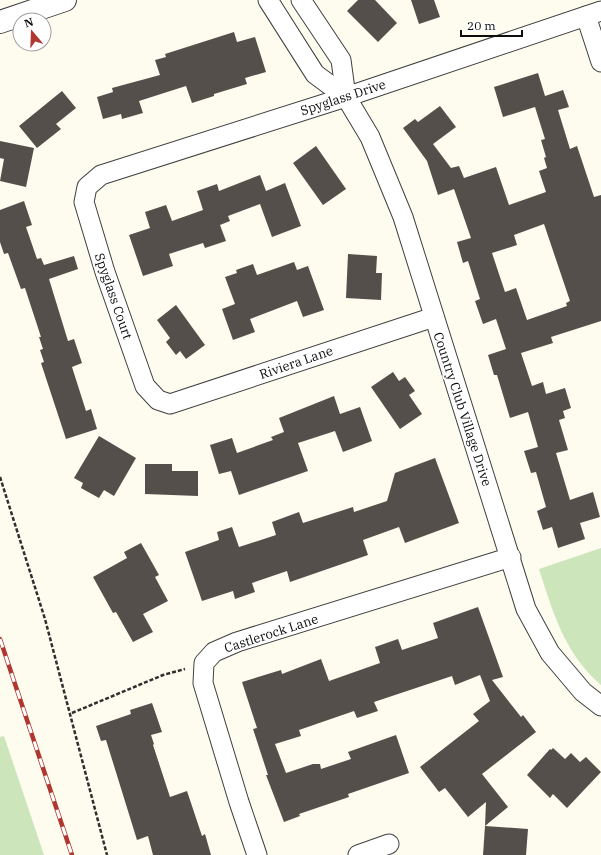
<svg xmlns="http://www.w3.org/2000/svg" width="601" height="855" viewBox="0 0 601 855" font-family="'IBM Plex Serif',serif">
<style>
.green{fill:#cce5ba}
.building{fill:#544f4a;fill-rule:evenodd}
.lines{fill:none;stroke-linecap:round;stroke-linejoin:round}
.minor-casing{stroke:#404040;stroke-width:21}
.tertiary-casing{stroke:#404040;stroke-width:24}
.path{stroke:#2f2f2f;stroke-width:2.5;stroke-dasharray:4 2;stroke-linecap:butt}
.minor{stroke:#fff;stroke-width:19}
.tertiary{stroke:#fff;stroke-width:22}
.rail-casing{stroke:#b03731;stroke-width:4.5}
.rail{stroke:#fff;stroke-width:3;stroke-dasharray:9;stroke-linecap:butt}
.labels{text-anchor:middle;stroke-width:4;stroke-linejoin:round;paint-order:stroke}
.street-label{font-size:13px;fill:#0d0d0d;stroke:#fff}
</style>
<rect width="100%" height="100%" fill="#fdfcee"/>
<g class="green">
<path d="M 601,548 L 601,685 C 565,654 553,613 539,569 Z"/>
<path d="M 4,736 L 44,855 L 0,855 L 0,737 Z"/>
</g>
<g class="building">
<path d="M 358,0 L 375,0 L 397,23 L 378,42 L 347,11 Z"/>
<path d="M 411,0 L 434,0 L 440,17 L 419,24 Z"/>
<path d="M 234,32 L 237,42 L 255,37 L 266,72 L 245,78 L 247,84 L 214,94 L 214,96 L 192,103 L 186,86 L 139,101 L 143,113 L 122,119 L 121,114 L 103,119 L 97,97 L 113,92 L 112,88 L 160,75 L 155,60 L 166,57 L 165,54 Z"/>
<path d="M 538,73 L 545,96 L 563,90 L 569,107 L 558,110 L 570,149 L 577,146 L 594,197 L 601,195 L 601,321 L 551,337 L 553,343 L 521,353 L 532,386 L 543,382 L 546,394 L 565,388 L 571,408 L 563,411 L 565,418 L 559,420 L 568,450 L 556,453 L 570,500 L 593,492 L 600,517 L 580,523 L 585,539 L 558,548 L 552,527 L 543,530 L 537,511 L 546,507 L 536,472 L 531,473 L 524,451 L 538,447 L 528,412 L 510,418 L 497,375 L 494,375 L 488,355 L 506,349 L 496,319 L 483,324 L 475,301 L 480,299 L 468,261 L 463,263 L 457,242 L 471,238 L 454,189 L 438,195 L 427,161 L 403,128 L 415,119 L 418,122 L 440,106 L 456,127 L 433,144 L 451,168 L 459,166 L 464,178 L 496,167 L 509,205 L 546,192 L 539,171 L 547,168 L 544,158 L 546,157 L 541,140 L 545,139 L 535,107 L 503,117 L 494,87 ZM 544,224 L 570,301 L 566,303 L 567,306 L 527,320 L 516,288 L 505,292 L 492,253 L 517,245 L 514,235 Z"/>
<path d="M 62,91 L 76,108 L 56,124 L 61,129 L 37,148 L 19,126 Z"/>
<path d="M 0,141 L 34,148 L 26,187 L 0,181 L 4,159 L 0,158 Z"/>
<path d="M 316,146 L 346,189 L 323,205 L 293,163 Z"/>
<path d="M 260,175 L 266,191 L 285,183 L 301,226 L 272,237 L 260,204 L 228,216 L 230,221 L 220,225 L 226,241 L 205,248 L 203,243 L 169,254 L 173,266 L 143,276 L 129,235 L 150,228 L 145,212 L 166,205 L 172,221 L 203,210 L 197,191 L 217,184 L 219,191 Z"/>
<path d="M 24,201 L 32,225 L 26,227 L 37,259 L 41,258 L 44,265 L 74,256 L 78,269 L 49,279 L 68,341 L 74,339 L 82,363 L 72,367 L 86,411 L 91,409 L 97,429 L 66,439 L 41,363 L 44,362 L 40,350 L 43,349 L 39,337 L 41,337 L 25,288 L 21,289 L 8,253 L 4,254 L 0,242 L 0,210 Z"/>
<path d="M 348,254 L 377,256 L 376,273 L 382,273 L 381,300 L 346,298 Z"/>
<path d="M 294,262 L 297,270 L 308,266 L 324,310 L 303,317 L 297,301 L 250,319 L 255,332 L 233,340 L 222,309 L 235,304 L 225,277 L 237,273 L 236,270 L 253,264 L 257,275 Z"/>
<path d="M 176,305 L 205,345 L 186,359 L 180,351 L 176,355 L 166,342 L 170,338 L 157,320 Z"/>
<path d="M 393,372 L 399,381 L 405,377 L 415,391 L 409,395 L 422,414 L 400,429 L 371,387 Z"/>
<path d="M 334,396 L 340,414 L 360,407 L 372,441 L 343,452 L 335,431 L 298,443 L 308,471 L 239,495 L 231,471 L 219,474 L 210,445 L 232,438 L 237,453 L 273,440 L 271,437 L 284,432 L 279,418 Z"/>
<path d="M 99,436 L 136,458 L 114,496 L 104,490 L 99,498 L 81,488 L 83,483 L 74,478 Z"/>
<path d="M 435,458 L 459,523 L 405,543 L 399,527 L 363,540 L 368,555 L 290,582 L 287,571 L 252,583 L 255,592 L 235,599 L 233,591 L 202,601 L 185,552 L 219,540 L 217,532 L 232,527 L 239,547 L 276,535 L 272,522 L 299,512 L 303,523 L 353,507 L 354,512 L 387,501 L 395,473 Z"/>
<path d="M 145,464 L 172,464 L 172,471 L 198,471 L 198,496 L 145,494 Z"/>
<path d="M 141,543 L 159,575 L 155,577 L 168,601 L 143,614 L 153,632 L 133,642 L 116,612 L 113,613 L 93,577 L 127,558 L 124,552 Z"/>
<path d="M 478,607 L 503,677 L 492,680 L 521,717 L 523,715 L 536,732 L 482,774 L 508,807 L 485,826 L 486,802 L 468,817 L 445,788 L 439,792 L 420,767 L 479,721 L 473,714 L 490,701 L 480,675 L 455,685 L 452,676 L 374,702 L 378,711 L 357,718 L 354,711 L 299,730 L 301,736 L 275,744 L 286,773 L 313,764 L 320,764 L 321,769 L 351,759 L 348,752 L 396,735 L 409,773 L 348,794 L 349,797 L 299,814 L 300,816 L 284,822 L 266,775 L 268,775 L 253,729 L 257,728 L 242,682 L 281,670 L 282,674 L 321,659 L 329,681 L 380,663 L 375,647 L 398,639 L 402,650 L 438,638 L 433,623 Z"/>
<path d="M 152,703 L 162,732 L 151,735 L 154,744 L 153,745 L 170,797 L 187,791 L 202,836 L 205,834 L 211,855 L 153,855 L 148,836 L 137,840 L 106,740 L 101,741 L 96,726 L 131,714 L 130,710 Z"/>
<path d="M 553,748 L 565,759 L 571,753 L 580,762 L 586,757 L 601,772 L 567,808 L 553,794 L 550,798 L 527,775 L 550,749 L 551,750 Z"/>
<path d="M 485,826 L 528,829 L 526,855 L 483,855 Z"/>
</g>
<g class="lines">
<defs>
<g id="minor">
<path d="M 268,0 L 315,74 L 346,97 L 370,137 L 403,217 L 526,609 L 550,653 L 583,692 L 601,706"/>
<path d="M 301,0 L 341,60 L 346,97"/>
<path d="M 586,16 L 601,62"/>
<path d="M 434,317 L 170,404 L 158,400 L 145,386 L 105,272 L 84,202 L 87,187 L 101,175 L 346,97 L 601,11"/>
<path d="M 257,855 L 239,802 L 203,683 L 204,663 L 214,652 L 237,642 L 511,557"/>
<path d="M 358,855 L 389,844"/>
</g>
<path id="tertiary" d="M 0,22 L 65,0"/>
</defs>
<use href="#minor" class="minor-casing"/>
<use href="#tertiary" class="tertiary-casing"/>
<g class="path">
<path d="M 0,477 L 45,619 L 107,855"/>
<path d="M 72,713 L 163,675 L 185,669"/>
</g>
<use href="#minor" class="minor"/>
<use href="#tertiary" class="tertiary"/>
<defs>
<path id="rail" d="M 0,639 L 72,855"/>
</defs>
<use href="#rail" class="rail-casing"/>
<use href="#rail" class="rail"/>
</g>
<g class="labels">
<g class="street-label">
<text transform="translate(343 97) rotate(-18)" y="5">Spyglass Drive</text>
<text transform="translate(114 296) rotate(71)" y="5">Spyglass Court</text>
<text transform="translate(296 362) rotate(-19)" y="5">Riviera Lane</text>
<text transform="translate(463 409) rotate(72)" y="5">Country Club Village Drive</text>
<text transform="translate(271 633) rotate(-18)" y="5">Castlerock Lane</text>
</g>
</g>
<g transform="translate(32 32) rotate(341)"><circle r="19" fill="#ffffff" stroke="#9e9e9e"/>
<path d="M0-3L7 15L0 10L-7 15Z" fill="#b03731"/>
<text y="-6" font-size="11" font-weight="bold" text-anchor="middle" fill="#0d0d0d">N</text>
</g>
<path d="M461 30v6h61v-6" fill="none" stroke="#0d0d0d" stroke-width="2"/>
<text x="467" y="30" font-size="12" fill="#0d0d0d" stroke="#ffffff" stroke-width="3" paint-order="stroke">20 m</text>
</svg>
